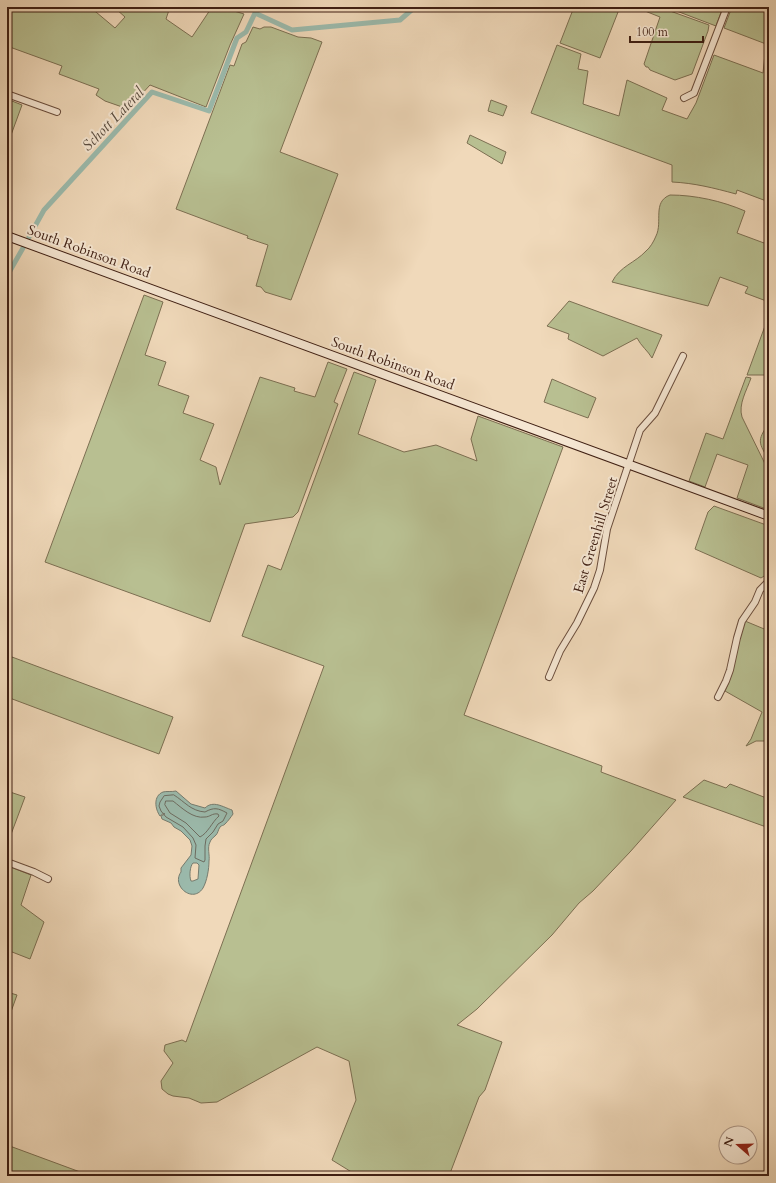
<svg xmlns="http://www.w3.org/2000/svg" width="776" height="1183" viewBox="0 0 776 1183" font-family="Cardo,serif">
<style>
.green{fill:#b8bf91;stroke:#7c6f52}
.water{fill:#9bbaac;stroke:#767c6f;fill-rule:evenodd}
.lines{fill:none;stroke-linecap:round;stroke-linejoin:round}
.shore{stroke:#6d6c60;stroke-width:1}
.canal{stroke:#9bbaac;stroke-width:5}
.street-casing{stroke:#6b4e3d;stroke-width:8}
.secondary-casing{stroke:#3f1f13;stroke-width:10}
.street{stroke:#f5e6d2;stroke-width:6}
.secondary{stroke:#f5e6d2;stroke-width:8}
.labels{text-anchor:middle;stroke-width:4;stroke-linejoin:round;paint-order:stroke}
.street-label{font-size:14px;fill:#3f1f13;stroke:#f5e6d2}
.water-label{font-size:15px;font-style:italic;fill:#5b4e41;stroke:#f5e6d2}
</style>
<rect width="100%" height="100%" fill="#f0d9ba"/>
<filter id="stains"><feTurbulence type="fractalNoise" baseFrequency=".005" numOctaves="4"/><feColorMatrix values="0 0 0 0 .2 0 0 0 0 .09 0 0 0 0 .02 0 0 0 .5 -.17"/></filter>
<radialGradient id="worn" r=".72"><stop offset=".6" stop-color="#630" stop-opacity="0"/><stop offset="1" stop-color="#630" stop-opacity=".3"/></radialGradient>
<g class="green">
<path d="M 7,7 L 88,7 L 96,12 L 115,28 L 125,17 L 116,9 L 117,7 L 136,7 L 144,10 L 145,7 L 170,7 L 166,19 L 192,37 L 212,7 L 221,7 L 244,14 L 230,45 L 206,107 L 150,85 L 128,109 L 105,101 L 96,95 L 99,89 L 59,74 L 62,66 L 7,46 Z"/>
<path d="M 574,7 L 620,7 L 600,58 L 560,43 Z"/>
<path d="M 635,7 L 659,7 L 709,25 L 708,31 L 692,74 L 675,80 L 650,70 L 648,67 L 646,67 L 644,64 L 660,17 Z"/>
<path d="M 666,7 L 723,7 L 716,26 Z"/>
<path d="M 732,7 L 769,7 L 769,202 L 737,190 L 736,194 C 714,188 694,183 672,182 L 672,165 L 531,113 L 557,45 L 581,54 L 578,69 L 588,71 L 583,104 L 619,116 L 627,80 L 667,98 L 662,110 L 687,119 L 696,103 L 714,55 L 763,73 L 766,44 L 724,28 Z"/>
<path d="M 253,27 L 260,29 L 264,27 L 271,27 L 298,37 L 311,38 L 322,42 L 280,152 L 338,174 L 291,300 L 265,292 L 261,287 L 256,286 L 268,245 L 247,238 L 248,236 L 176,209 L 230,65 L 234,66 L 242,44 L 246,42 Z"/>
<path d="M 7,99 L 22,105 L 7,146 Z"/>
<path d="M 491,100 L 507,106 L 503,116 L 488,111 Z"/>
<path d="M 470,135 L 506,152 L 502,164 L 467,143 Z"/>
<path d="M 670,195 C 695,195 722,201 745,211 L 737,233 L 764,243 L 769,233 L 769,302 L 745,293 L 748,287 L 720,277 L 708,306 L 612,282 C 620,266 635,263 646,251 C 650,248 654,241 656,236 C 663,222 652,202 670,195 Z"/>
<path d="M 144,295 L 163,302 L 145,355 L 166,362 L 158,385 L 189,396 L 183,413 L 214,424 L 200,460 L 216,467 L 220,485 L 260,377 L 295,388 L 294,391 L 315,397 L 328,362 L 347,369 L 334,402 L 338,404 L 298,512 L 293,517 L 245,524 L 210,622 L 45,562 Z"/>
<path d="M 569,301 L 662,335 L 652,358 C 648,351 641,346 637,338 L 603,356 L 568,339 L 569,334 L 547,326 Z"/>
<path d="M 769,315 L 769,375 L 747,375 Z"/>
<path d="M 354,372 L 376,380 L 358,434 L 404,452 L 436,445 L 477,461 L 471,439 L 478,416 L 563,447 L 464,715 L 602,766 L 601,772 L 676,800 L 630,852 L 593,891 L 579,903 L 552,935 L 477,1009 L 457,1025 L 502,1042 L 485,1090 L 479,1097 L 449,1176 L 358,1176 L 332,1160 L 356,1100 L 349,1061 L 317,1047 L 217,1102 L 201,1103 L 189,1098 L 173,1096 L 168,1094 L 162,1089 L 161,1081 L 173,1063 L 164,1051 L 165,1045 L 182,1040 L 186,1042 L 324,666 L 242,636 L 268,565 L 281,570 Z"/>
<path d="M 746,377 L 751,378 C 747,390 738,404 742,417 L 769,472 L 769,510 L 737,498 L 748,465 L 717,454 L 705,487 L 689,481 L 706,433 L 723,439 Z"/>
<path d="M 552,379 L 596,398 L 588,418 L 544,402 Z"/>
<path d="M 769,423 L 769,461 C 759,442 756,442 769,423 Z"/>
<path d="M 714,506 L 769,526 L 769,573 L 761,578 L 695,549 L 708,512 Z"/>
<path d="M 745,621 L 769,631 L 769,741 L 756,741 L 746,746 L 751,739 L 762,712 L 725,691 C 736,669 736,644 745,621 Z"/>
<path d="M 12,657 L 173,717 L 159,754 L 7,697 L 7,671 Z"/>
<path d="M 704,780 L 726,788 L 730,784 L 769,799 L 769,828 L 683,797 Z"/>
<path d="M 7,791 L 25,797 L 7,845 Z"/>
<path d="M 8,866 L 31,875 L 21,905 L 44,922 L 30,959 L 7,950 Z"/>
<path d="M 7,992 L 17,995 L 7,1023 Z"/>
<path d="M 7,1145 L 91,1176 L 7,1176 Z"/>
</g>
<path class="water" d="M 176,791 L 191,804 L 205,808 C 213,800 223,807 232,810 L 233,814 C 231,817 228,821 225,824 C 223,826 222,825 220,827 C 218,830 218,833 216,835 C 213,838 211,839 210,842 C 207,848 210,855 209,861 C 209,869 207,881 203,888 C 193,904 171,886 181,872 L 181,868 L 191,855 L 192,846 L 190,840 L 181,831 L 174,827 L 171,823 L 162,819 L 161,816 L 165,814 L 164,813 L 160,816 C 155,809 153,796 163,792 C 166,791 172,792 176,791 ZM 193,863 L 197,863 L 199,865 L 198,879 L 193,881 L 191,881 C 189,876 190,866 193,863 Z"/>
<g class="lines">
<g class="shore">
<path d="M 174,795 C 185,802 191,811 205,812 C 214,807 218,808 227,813 L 223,821 L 218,824 L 213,832 L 206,839 L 205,846 L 205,860 L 204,862 L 195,858 L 196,845 L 193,838 L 183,827 L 166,817 L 161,811 L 159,806 L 160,802 L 164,796 Z"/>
<path d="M 166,801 L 173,801 C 182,808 193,819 205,817 C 210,817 212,813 218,814 L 219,816 C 212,822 208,833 200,837 L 186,823 L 170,813 L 165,805 Z"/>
</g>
<g class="canal">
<path d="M 29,237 L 44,210 L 152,92 L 209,111 L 237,38 L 246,32 L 255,13 L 292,30 L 400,20 L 415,7"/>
<path d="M 7,276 L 23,248"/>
</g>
<defs>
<g id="street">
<path d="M 7,94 L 57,112"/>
<path d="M 684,98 L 694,93 L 727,7"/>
<path d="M 549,677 L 560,651 L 577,623 L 594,588 L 600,570 L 607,529 L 640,430 L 655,413 L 683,356"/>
<path d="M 718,697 L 726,681 L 730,670 L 737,638 L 742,621 L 755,602 L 760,590 L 769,581"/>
<path d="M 7,862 L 34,872 L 48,879"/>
</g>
<g id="secondary">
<path d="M 7,236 L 769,516"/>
<path d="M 767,1176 L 769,1171"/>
</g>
</defs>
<use href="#street" class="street-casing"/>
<use href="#secondary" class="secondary-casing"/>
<use href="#street" class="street"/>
<use href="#secondary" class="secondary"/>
</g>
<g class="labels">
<g class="street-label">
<text transform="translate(89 251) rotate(20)" y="5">South Robinson Road</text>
<text transform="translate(393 363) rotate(20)" y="5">South Robinson Road</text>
<text transform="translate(595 535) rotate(-73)" y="5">East Greenhill Street</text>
</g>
<g class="water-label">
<text transform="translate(113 119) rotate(-46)" y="5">Schott Lateral</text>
</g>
</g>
<rect width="776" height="1183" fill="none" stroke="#f0d9ba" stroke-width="24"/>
<rect x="8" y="8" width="760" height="1167" fill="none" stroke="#3f1f13" stroke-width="2"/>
<rect x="12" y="12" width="752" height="1159" fill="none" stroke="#3f1f13"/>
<g transform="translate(738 1145) rotate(290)"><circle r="19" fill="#f5e6d2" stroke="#ac9686"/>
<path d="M0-3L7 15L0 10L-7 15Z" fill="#8f2418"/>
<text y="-6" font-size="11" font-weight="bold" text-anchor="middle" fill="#3f1f13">N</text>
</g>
<path d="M630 36v6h73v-6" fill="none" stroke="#3f1f13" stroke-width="2"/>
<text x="636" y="36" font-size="12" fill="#3f1f13" stroke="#f5e6d2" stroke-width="3" paint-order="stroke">100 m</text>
<rect width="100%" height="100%" filter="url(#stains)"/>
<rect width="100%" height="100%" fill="url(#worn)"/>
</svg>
